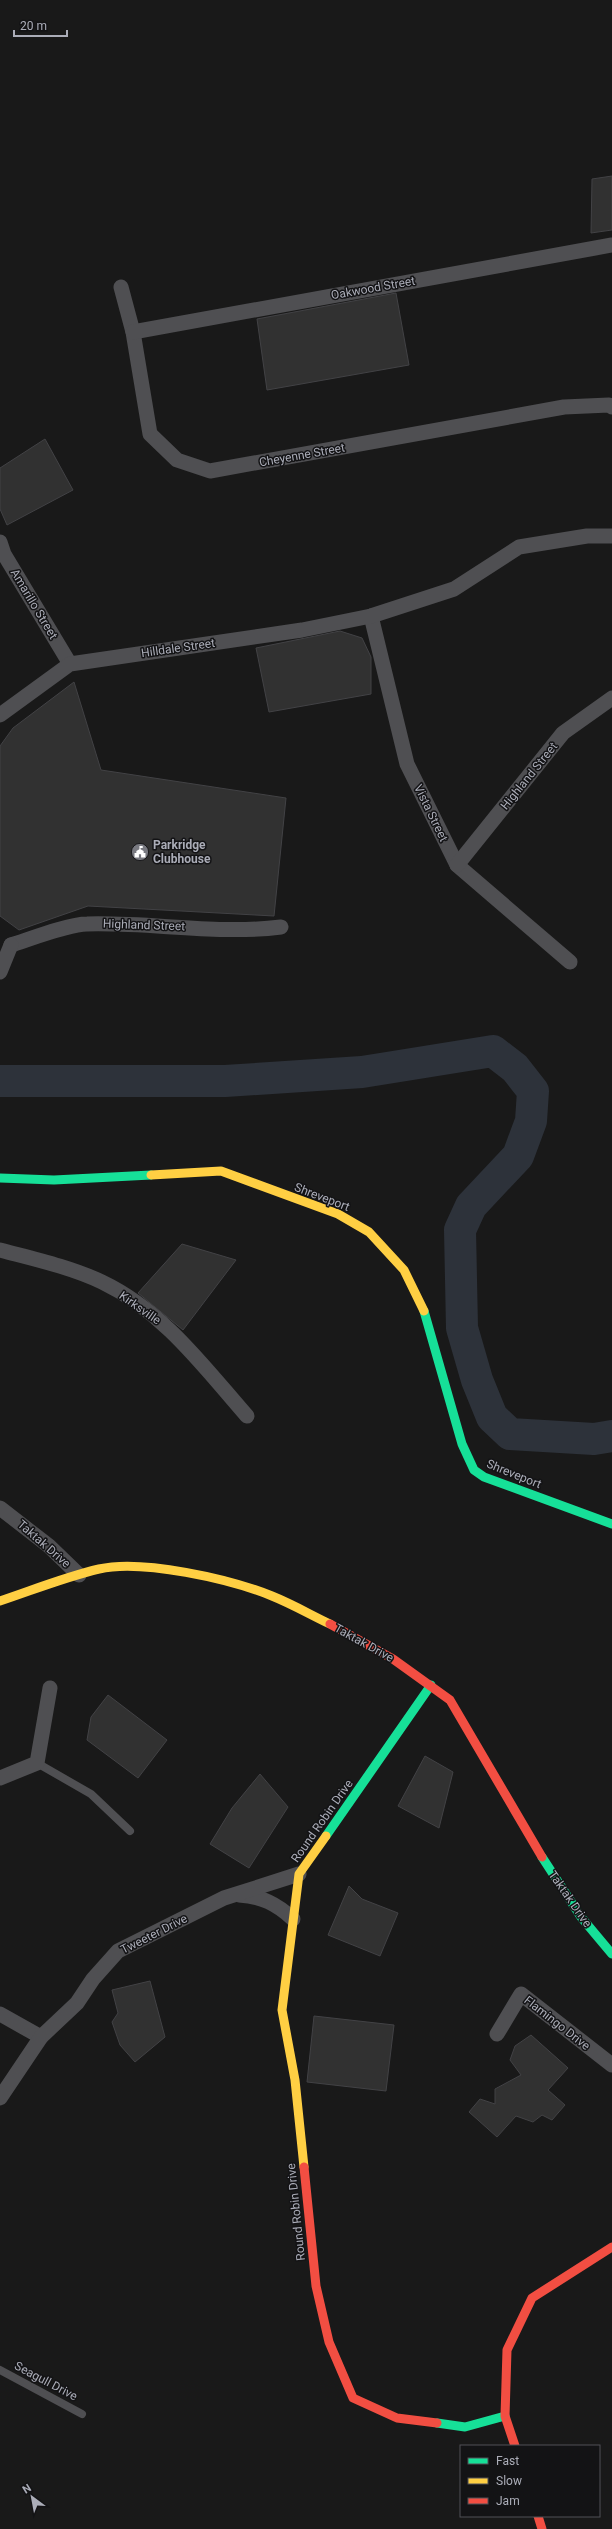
<svg xmlns="http://www.w3.org/2000/svg" width="612" height="2529" viewBox="0 0 612 2529" font-family="Roboto,sans-serif">
<style>
.lines{fill:none;stroke-linecap:round;stroke-linejoin:round}
.river{stroke:#2d323a;stroke-width:32}
.building{fill:#313131;stroke:#424245}
.lane{stroke:#4f4f52;stroke-width:8}
.street{stroke:#4f4f52;stroke-width:15}
.fast{stroke:#16e098;stroke-width:9}
.slow{stroke:#ffcf43;stroke-width:9}
.jam{stroke:#f24e42;stroke-width:9}
.labels{text-anchor:middle;stroke-width:3;stroke-linejoin:round;paint-order:stroke}
.street-label{font-size:12px;fill:#abadb8;stroke:#131315}
.poi-label{font-size:12px;font-weight:bold;fill:#abadb8;stroke:#131315;text-anchor:start}
</style>
<rect width="100%" height="100%" fill="#191919"/>
<g class="lines">
<path class="river" d="M 0,1081 L 225,1081 L 362,1072 L 493,1051 L 515,1068 L 533,1091 L 531,1121 L 518,1156 L 471,1206 L 460,1230 L 462,1328 L 477,1380 L 492,1417 L 510,1434 L 594,1439 L 612,1436"/>
</g>
<g class="building">
<path d="M 612,176 L 612,230 L 591,233 L 592,179 Z"/>
<path d="M 396,293 L 409,365 L 267,390 L 257,319 Z"/>
<path d="M 45,439 L 73,490 L 7,525 L 0,509 L 0,468 Z"/>
<path d="M 340,631 L 362,638 L 371,657 L 371,694 L 269,712 L 256,648 Z"/>
<path d="M 74,682 L 101,770 L 286,798 L 274,916 L 88,906 L 19,930 L 0,916 L 0,746 L 13,728 Z"/>
<path d="M 182,1244 L 236,1260 L 183,1330 L 138,1293 Z"/>
<path d="M 108,1695 L 167,1740 L 138,1778 L 87,1740 L 91,1717 Z"/>
<path d="M 425,1756 L 453,1772 L 439,1828 L 398,1806 Z"/>
<path d="M 260,1774 L 288,1807 L 249,1868 L 210,1844 L 232,1808 Z"/>
<path d="M 349,1886 L 362,1899 L 398,1913 L 380,1956 L 328,1935 Z"/>
<path d="M 150,1981 L 165,2037 L 135,2062 L 120,2045 L 112,2022 L 118,2013 L 112,1990 Z"/>
<path d="M 314,2016 L 394,2025 L 386,2091 L 307,2082 Z"/>
<path d="M 531,2035 L 568,2068 L 548,2090 L 565,2105 L 552,2120 L 542,2115 L 533,2122 L 516,2116 L 497,2137 L 469,2112 L 480,2099 L 495,2104 L 495,2089 L 521,2075 L 510,2060 L 515,2046 Z"/>
</g>
<g class="lines">
<g class="lane">
<path d="M 37,1763 L 91,1794 L 130,1831"/>
<path d="M 0,2370 L 82,2414"/>
</g>
<g class="street">
<path d="M 121,287 L 133,332 L 150,434 L 177,460 L 210,471 L 564,407 L 609,405 L 612,407"/>
<path d="M 133,332 L 612,245"/>
<path d="M 0,542 L 4,554 L 70,664"/>
<path d="M 371,616 L 407,764 L 457,865 L 570,962"/>
<path d="M 0,715 L 70,664 L 302,630 L 371,616 L 454,589 L 519,547 L 587,536 L 612,536"/>
<path d="M 457,865 L 563,733 L 612,698"/>
<path d="M 11,945 C 30,939 69,924 87,924 C 151,922 217,935 281,927"/>
<path d="M 0,972 L 11,945"/>
<path d="M 0,1250 C 34,1259 70,1267 102,1282 C 163,1311 204,1367 247,1416"/>
<path d="M 0,1508 L 49,1546 L 79,1575"/>
<path d="M 0,1778 L 37,1763 L 50,1688"/>
<path d="M 239,1895 C 261,1896 277,1904 293,1919"/>
<path d="M 0,2014 L 41,2037"/>
<path d="M 497,2034 L 521,1994 L 612,2065"/>
<path d="M 0,2098 L 41,2037 L 77,2003 L 93,1979 L 118,1951 L 224,1898 L 299,1874"/>
</g>
<g class="fast">
<path d="M 0,1178 L 54,1180 L 151,1175"/>
<path d="M 424,1311 L 462,1444 L 474,1470 L 484,1477 L 612,1524"/>
<path d="M 326,1836 L 431,1685"/>
<path d="M 542,1857 L 581,1917 L 612,1954"/>
<path d="M 437,2423 L 465,2427 L 505,2416"/>
</g>
<g class="slow">
<path d="M 151,1175 L 221,1171 L 338,1214 L 369,1232 L 404,1270 L 424,1311"/>
<path d="M 0,1601 C 33,1590 65,1577 99,1569 C 142,1559 230,1579 272,1596 C 292,1604 311,1615 330,1624"/>
<path d="M 304,2167 L 295,2080 L 282,2010 L 299,1874 L 326,1836"/>
</g>
<g class="jam">
<path d="M 330,1624 L 393,1659 L 450,1700 L 542,1857"/>
<path d="M 304,2167 L 316,2286 L 329,2342 L 353,2398 L 397,2418 L 437,2423"/>
<path d="M 515,2446 L 505,2416 L 507,2350 L 532,2298 L 612,2247"/>
<path d="M 538,2516 L 542,2529"/>
</g>
</g>
<defs>
<symbol id="civic-disc" viewBox="-11 -11 22 22"><circle r="9.5" fill="#787980" stroke="#131315"/><path d="M-.6-6.5H3V-4.5H.6V-3L4-1V1h2V6H-6V1h2V-1L-.6-3ZM-1.2 2.5V6h2.4V2.5Z" fill="#fff"/></symbol>
</defs>
<g fill-rule="evenodd">
<use href="#civic-disc" x="130" y="842" width="20" height="20"/>
</g>
<g class="labels">
<g class="street-label">
<text transform="translate(373 288) rotate(-10)" y="4">Oakwood Street</text>
<text transform="translate(302 455) rotate(-10)" y="4">Cheyenne Street</text>
<text transform="translate(34 604) rotate(59)" y="4">Amarillo Street</text>
<text transform="translate(178 648) rotate(-8)" y="4">Hilldale Street</text>
<text transform="translate(529 776) rotate(-51)" y="4">Highland Street</text>
<text transform="translate(431 813) rotate(64)" y="4">Vista Street</text>
<text transform="translate(144 925) rotate(2)" y="4">Highland Street</text>
<text transform="translate(322 1197) rotate(21)" y="4">Shreveport</text>
<text transform="translate(140 1308) rotate(35)" y="4">Kirksville</text>
<text transform="translate(514 1474) rotate(22)" y="4">Shreveport</text>
<text transform="translate(44 1544) rotate(41)" y="4">Taktak Drive</text>
<text transform="translate(364 1643) rotate(29)" y="4">Taktak Drive</text>
<text transform="translate(322 1821) rotate(-55)" y="4">Round Robin Drive</text>
<text transform="translate(570 1899) rotate(55)" y="4">Taktak Drive</text>
<text transform="translate(154 1934) rotate(-27)" y="4">Tweeter Drive</text>
<text transform="translate(557 2023) rotate(38)" y="4">Flamingo Drive</text>
<text transform="translate(296 2212) rotate(-96)" y="4">Round Robin Drive</text>
<text transform="translate(46 2381) rotate(28)" y="4">Seagull Drive</text>
</g>
<g class="poi-label">
<text x="153" y="849">Parkridge<tspan x="153" dy="14">Clubhouse</tspan></text>
</g>
</g>
<rect x="460" y="2445" width="140" height="72" fill="#131315" stroke="#505156"/>
<rect x="468" y="2458" width="20" height="6" fill="#16e098" stroke="#505156"/>
<text x="496" y="2465" font-size="12" fill="#abadb8">Fast</text>
<rect x="468" y="2478" width="20" height="6" fill="#ffcf43" stroke="#505156"/>
<text x="496" y="2485" font-size="12" fill="#abadb8">Slow</text>
<rect x="468" y="2498" width="20" height="6" fill="#f24e42" stroke="#505156"/>
<text x="496" y="2505" font-size="12" fill="#abadb8">Jam</text>
<g transform="translate(32 2497) rotate(328)" stroke="#131315" stroke-width="3" paint-order="stroke">
<path d="M0-3L7 15L0 10L-7 15Z" fill="#abadb8"/>
<text y="-6" font-size="11" font-weight="bold" text-anchor="middle" fill="#abadb8">N</text>
</g>
<path d="M14 30v6h53v-6" fill="none" stroke="#abadb8" stroke-width="2"/>
<text x="20" y="30" font-size="12" fill="#abadb8" stroke="#131315" stroke-width="3" paint-order="stroke">20 m</text>
</svg>
